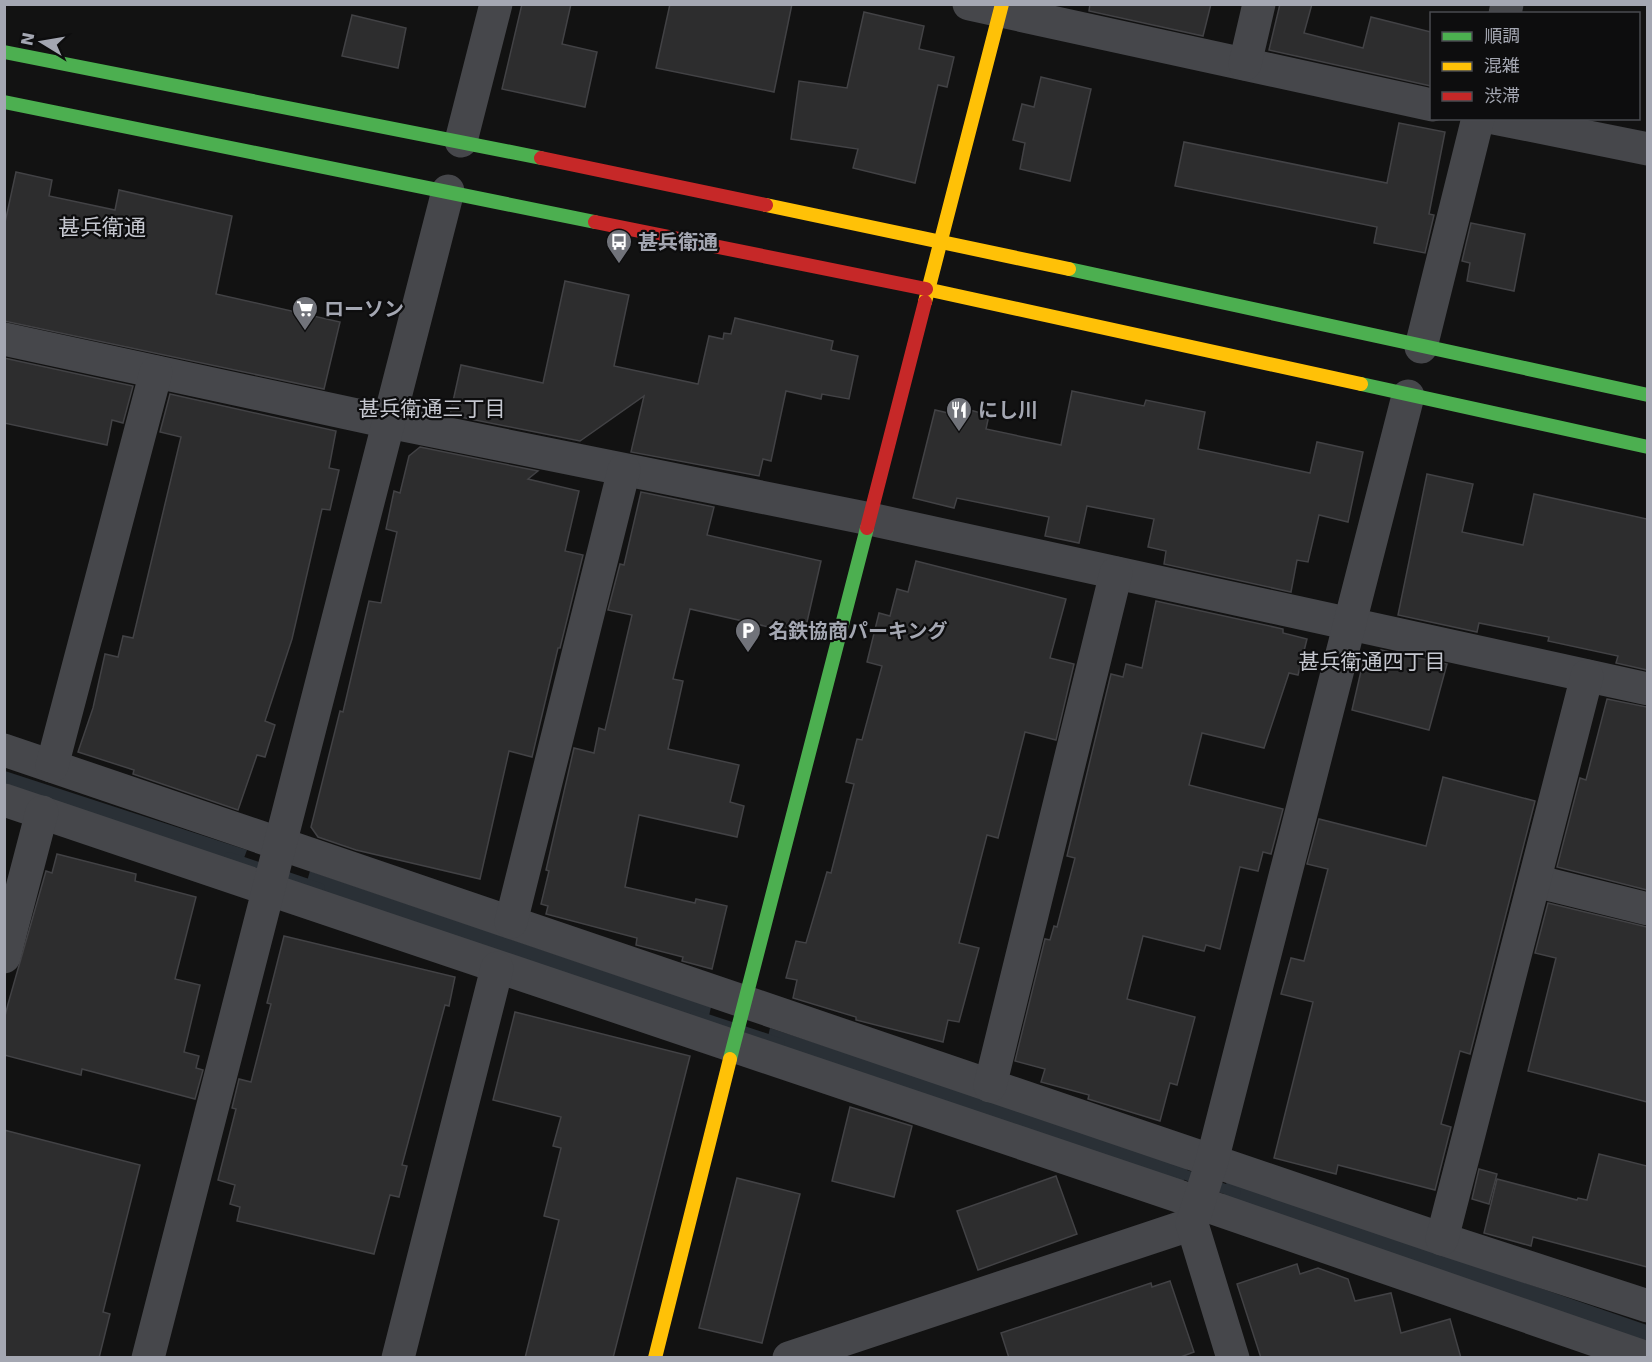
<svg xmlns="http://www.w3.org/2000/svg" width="1652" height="1362" viewBox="0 0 1652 1362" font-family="'DejaVu Sans','Noto Sans JP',sans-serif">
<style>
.water{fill:#2a3036}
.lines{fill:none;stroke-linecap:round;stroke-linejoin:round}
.stream{stroke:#2a3036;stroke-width:10}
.building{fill:#2d2d2e;stroke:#424245;stroke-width:1.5}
.street{stroke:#46474b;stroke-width:33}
.fast{stroke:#4caf50;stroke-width:14}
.slow{stroke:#ffc107;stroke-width:14}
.jam{stroke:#c62828;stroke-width:14}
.labels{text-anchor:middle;stroke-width:4.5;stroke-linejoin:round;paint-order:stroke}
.poi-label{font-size:20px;font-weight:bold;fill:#a4a7b2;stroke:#0d0d0e;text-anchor:start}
.neighbourhood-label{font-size:21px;fill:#c5c7cf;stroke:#0d0d0e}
.quarter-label{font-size:22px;fill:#c5c7cf;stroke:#0d0d0e}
</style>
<rect width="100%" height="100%" fill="#121212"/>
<g class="water">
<path d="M 5,771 L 247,850 L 241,866 L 5,789 Z"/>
<path d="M 310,871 L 711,1007 L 707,1025 L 305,888 Z"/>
<path d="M 770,1028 L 1188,1165 L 1183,1183 L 766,1045 Z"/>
<path d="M 1227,1180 L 1647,1325 L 1647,1345 L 1223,1198 Z"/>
</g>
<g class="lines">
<g class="stream">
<path d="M 229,857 L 320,888"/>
<path d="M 695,1015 L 780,1043"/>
<path d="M 1172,1170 L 1236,1193"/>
</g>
</g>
<g class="building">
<path d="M 522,4 L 571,4 L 562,44 L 597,52 L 585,107 L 502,89 Z"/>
<path d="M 670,4 L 792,4 L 774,92 L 656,68 Z"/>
<path d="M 1090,4 L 1211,4 L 1203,36 L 1089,11 Z"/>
<path d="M 1280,4 L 1312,4 L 1304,33 L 1363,48 L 1371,17 L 1431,32 L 1431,86 L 1269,50 Z"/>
<path d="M 864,12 L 924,26 L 919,49 L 954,57 L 947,87 L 938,85 L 915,183 L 853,168 L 858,149 L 791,139 L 799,81 L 847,88 Z"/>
<path d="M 352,15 L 406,28 L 398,68 L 342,56 Z"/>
<path d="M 1041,77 L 1091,89 L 1070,181 L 1020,169 L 1025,143 L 1013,140 L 1022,104 L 1034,107 Z"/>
<path d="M 1399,123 L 1445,132 L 1429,214 L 1434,215 L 1425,253 L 1374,243 L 1377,227 L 1175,186 L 1184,142 L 1387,183 Z"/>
<path d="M 16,172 L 52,180 L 49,196 L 115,210 L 119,190 L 232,216 L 216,294 L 340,322 L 324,389 L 4,321 L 4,227 Z"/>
<path d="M 1471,223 L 1525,234 L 1514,291 L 1467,281 L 1470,263 L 1462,261 Z"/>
<path d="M 565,281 L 629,295 L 614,366 L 698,384 L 709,336 L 723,339 L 724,333 L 731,334 L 735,318 L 833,341 L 831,350 L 858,356 L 849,399 L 822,394 L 821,399 L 786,391 L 771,461 L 763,459 L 759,476 L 631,452 L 644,396 L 580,441 L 450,415 L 461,365 L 543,383 Z"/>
<path d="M 4,358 L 133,386 L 123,423 L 112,420 L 107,445 L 4,423 Z"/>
<path d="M 1072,391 L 1144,406 L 1146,400 L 1205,412 L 1198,449 L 1310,473 L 1317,442 L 1363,452 L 1348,522 L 1319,515 L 1308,562 L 1297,560 L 1291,592 L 1164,564 L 1166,551 L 1148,547 L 1154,519 L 1087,506 L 1079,543 L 1045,536 L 1049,517 L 957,498 L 954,508 L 913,498 L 935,410 L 957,415 L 958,407 L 989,415 L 986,429 L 1061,445 Z"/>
<path d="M 170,394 L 336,431 L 329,468 L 339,470 L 330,510 L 322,509 L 292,639 L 265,721 L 275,725 L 265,757 L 257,755 L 238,810 L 133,774 L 134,770 L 78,752 L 93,708 L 105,654 L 118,657 L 123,636 L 133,638 L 181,437 L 160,432 Z"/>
<path d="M 420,447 L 538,471 L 528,479 L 579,491 L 565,551 L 583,555 L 560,648 L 558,648 L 532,757 L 509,751 L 480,879 L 356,850 L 318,837 L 311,827 L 340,711 L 343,712 L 369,601 L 381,603 L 397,532 L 386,529 L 394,491 L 400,493 L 409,456 Z"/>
<path d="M 1427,474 L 1473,484 L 1462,532 L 1523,545 L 1534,494 L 1647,519 L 1647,670 L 1616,663 L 1618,656 L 1548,641 L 1549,637 L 1479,623 L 1477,632 L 1398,615 Z"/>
<path d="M 641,492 L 714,507 L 707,535 L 821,561 L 804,635 L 690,609 L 673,679 L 683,681 L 668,749 L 739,765 L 730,802 L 744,806 L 737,837 L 639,815 L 625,887 L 695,903 L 696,899 L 727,906 L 712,969 L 682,961 L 683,957 L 636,945 L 637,938 L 546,914 L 548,906 L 541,904 L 549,871 L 546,870 L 574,748 L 594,753 L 599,728 L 605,730 L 632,615 L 608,610 L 620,564 L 624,565 Z"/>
<path d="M 916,561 L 1066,599 L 1050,658 L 1074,664 L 1056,740 L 1025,732 L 998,838 L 987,835 L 959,943 L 979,948 L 959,1022 L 948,1020 L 943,1042 L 856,1020 L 856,1017 L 793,998 L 797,980 L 786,978 L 796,941 L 806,943 L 827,872 L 831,873 L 854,784 L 846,782 L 857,739 L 862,740 L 882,666 L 867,662 L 879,613 L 890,616 L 897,589 L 908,592 Z"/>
<path d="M 1156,601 L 1283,629 L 1283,633 L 1307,639 L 1298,675 L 1289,673 L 1264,748 L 1202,733 L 1189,785 L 1283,809 L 1271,854 L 1263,852 L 1258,871 L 1240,867 L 1220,949 L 1206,945 L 1204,951 L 1143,936 L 1127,999 L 1195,1017 L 1177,1085 L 1170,1083 L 1160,1121 L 1088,1099 L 1089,1095 L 1041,1082 L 1045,1069 L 1015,1061 L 1045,939 L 1050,940 L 1054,926 L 1057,927 L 1075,858 L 1067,856 L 1111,674 L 1123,677 L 1126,664 L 1142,668 Z"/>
<path d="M 1381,650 L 1447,664 L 1429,730 L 1352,710 L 1364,658 Z"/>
<path d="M 1607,699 L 1647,707 L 1647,890 L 1557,867 L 1580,778 L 1586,780 Z"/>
<path d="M 1443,777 L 1535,801 L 1470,1054 L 1460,1051 L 1441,1124 L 1451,1127 L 1435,1190 L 1338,1165 L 1336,1174 L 1274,1158 L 1313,1002 L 1281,994 L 1291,958 L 1304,961 L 1328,869 L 1307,864 L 1319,819 L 1426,846 Z"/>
<path d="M 57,854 L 136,874 L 135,881 L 196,897 L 175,979 L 200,985 L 184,1052 L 199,1056 L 196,1068 L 203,1070 L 195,1099 L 82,1069 L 81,1075 L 4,1055 L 4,1020 L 8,1004 L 46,871 L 52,873 Z"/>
<path d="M 1548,903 L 1647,927 L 1647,1102 L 1528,1071 L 1556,958 L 1535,953 Z"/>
<path d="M 284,936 L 455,977 L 449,1006 L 445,1005 L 402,1165 L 407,1166 L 399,1197 L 390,1195 L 374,1254 L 237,1221 L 240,1207 L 230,1204 L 235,1185 L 218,1180 L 236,1109 L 232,1108 L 239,1079 L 251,1082 L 271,1004 L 267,1003 Z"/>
<path d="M 515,1012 L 690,1056 L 613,1358 L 525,1358 L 559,1220 L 544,1216 L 561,1148 L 553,1146 L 561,1117 L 493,1100 Z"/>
<path d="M 850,1107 L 912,1126 L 894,1197 L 832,1181 Z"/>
<path d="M 4,1130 L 140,1165 L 103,1312 L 110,1314 L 99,1358 L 4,1358 Z"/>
<path d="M 1599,1154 L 1647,1166 L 1647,1267 L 1533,1237 L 1531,1246 L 1484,1233 L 1497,1179 L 1577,1200 L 1578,1198 L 1587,1200 Z"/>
<path d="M 1479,1169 L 1497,1174 L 1489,1204 L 1472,1199 Z"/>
<path d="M 1056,1176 L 1077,1234 L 978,1270 L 957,1211 Z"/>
<path d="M 737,1178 L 800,1194 L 762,1343 L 699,1328 Z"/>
<path d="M 1297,1264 L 1300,1274 L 1318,1268 L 1348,1279 L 1355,1301 L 1391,1293 L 1401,1333 L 1450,1319 L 1461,1358 L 1261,1358 L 1237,1284 Z"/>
<path d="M 1170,1281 L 1194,1352 L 1178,1358 L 1009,1358 L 1001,1333 L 1151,1283 L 1152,1287 Z"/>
</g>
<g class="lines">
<g class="street">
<path d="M 969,4 L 1432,105"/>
<path d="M 1505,14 L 1507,4"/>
<path d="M 1245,64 L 1259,4"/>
<path d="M 1494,118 L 1648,149"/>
<path d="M 461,141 L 496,4"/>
<path d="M 4,339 L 389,422 L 870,519 L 1648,689"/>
<path d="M 1421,347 L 1478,118"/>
<path d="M 4,750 L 1442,1239 L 1648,1306"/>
<path d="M 52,766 L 156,372"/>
<path d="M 4,800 L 1199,1203 L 1647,1358"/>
<path d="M 1535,881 L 1648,909"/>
<path d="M 511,922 L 624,470"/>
<path d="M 4,957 L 42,812"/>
<path d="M 990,1086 L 1116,573"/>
<path d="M 1442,1239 L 1587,676"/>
<path d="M 148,1358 L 448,191"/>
<path d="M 398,1358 L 497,968"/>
<path d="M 789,1358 L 1192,1224"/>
<path d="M 1233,1358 L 1192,1224 L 1212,1161 L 1408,396"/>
</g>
<g class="fast">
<path d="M 4,52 L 541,158"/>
<path d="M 4,102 L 595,222"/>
<path d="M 1069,269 L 1648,395"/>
<path d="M 1361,384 L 1648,447"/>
<path d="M 730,1059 L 867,528"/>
</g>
<g class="slow">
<path d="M 766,205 L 1069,269"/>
<path d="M 926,289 L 1361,384"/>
<path d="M 925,302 L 1002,4"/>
<path d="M 655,1358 L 730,1059"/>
</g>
<g class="jam">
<path d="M 541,158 L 766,205"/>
<path d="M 595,222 L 926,289"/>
<path d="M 867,528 L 925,302"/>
</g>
</g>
<defs>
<symbol id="bus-pin" viewBox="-11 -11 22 30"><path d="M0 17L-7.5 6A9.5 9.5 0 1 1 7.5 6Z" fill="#71737a" stroke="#0d0d0e"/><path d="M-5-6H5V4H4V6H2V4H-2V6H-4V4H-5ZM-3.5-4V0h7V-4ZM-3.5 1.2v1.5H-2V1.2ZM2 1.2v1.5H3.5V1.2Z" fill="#fff"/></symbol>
<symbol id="supermarket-pin" viewBox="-11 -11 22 30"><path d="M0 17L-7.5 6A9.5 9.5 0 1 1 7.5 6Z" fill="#71737a" stroke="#0d0d0e"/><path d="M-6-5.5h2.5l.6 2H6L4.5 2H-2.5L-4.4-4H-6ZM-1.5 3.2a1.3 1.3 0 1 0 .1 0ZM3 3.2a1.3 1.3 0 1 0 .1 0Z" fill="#fff"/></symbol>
<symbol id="restaurant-pin" viewBox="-11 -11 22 30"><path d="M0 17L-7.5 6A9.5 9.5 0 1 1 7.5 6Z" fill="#71737a" stroke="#0d0d0e"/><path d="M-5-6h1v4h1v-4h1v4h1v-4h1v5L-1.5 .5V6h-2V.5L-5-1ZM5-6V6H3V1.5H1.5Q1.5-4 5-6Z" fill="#fff"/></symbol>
<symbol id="parking-pin" viewBox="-11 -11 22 30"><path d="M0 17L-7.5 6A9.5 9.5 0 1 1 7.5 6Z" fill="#71737a" stroke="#0d0d0e"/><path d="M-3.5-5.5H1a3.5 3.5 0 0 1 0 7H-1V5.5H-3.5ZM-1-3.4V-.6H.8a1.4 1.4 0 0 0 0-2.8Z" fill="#fff"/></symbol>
</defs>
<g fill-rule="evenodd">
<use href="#bus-pin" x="604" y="227" width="30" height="40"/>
<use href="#supermarket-pin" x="290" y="294" width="30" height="40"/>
<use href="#restaurant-pin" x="944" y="395" width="30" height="40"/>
<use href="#parking-pin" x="733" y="616" width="30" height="40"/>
</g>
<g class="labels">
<g class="poi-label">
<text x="638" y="249">甚兵衛通</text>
<text x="324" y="316">ローソン</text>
<text x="978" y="417">にし川</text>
<text x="768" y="638">名鉄協商パーキング</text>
</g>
<g class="neighbourhood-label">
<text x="432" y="416">甚兵衛通三丁目</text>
<text x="1372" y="669">甚兵衛通四丁目</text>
</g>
<g class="quarter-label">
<text x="102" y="235">甚兵衛通</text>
</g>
</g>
<rect width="1652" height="1362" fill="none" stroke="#a4a7b2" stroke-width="12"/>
<rect x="1430" y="12" width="210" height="108" fill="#0d0d0e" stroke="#494b50" stroke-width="1.5"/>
<rect x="1442" y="32" width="30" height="9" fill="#4caf50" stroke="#494b50" stroke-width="1.5"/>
<text x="1484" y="42" font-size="18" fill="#a4a7b2">順調</text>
<rect x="1442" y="62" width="30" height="9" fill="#ffc107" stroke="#494b50" stroke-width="1.5"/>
<text x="1484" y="72" font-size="18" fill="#a4a7b2">混雑</text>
<rect x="1442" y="92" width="30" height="9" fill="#c62828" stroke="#494b50" stroke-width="1.5"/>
<text x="1484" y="102" font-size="18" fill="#a4a7b2">渋滞</text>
<g transform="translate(42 42) rotate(281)" stroke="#0d0d0e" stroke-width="4.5" paint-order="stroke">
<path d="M0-4.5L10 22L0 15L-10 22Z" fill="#a4a7b2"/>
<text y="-9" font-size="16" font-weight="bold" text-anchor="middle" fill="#a4a7b2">N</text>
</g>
</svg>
